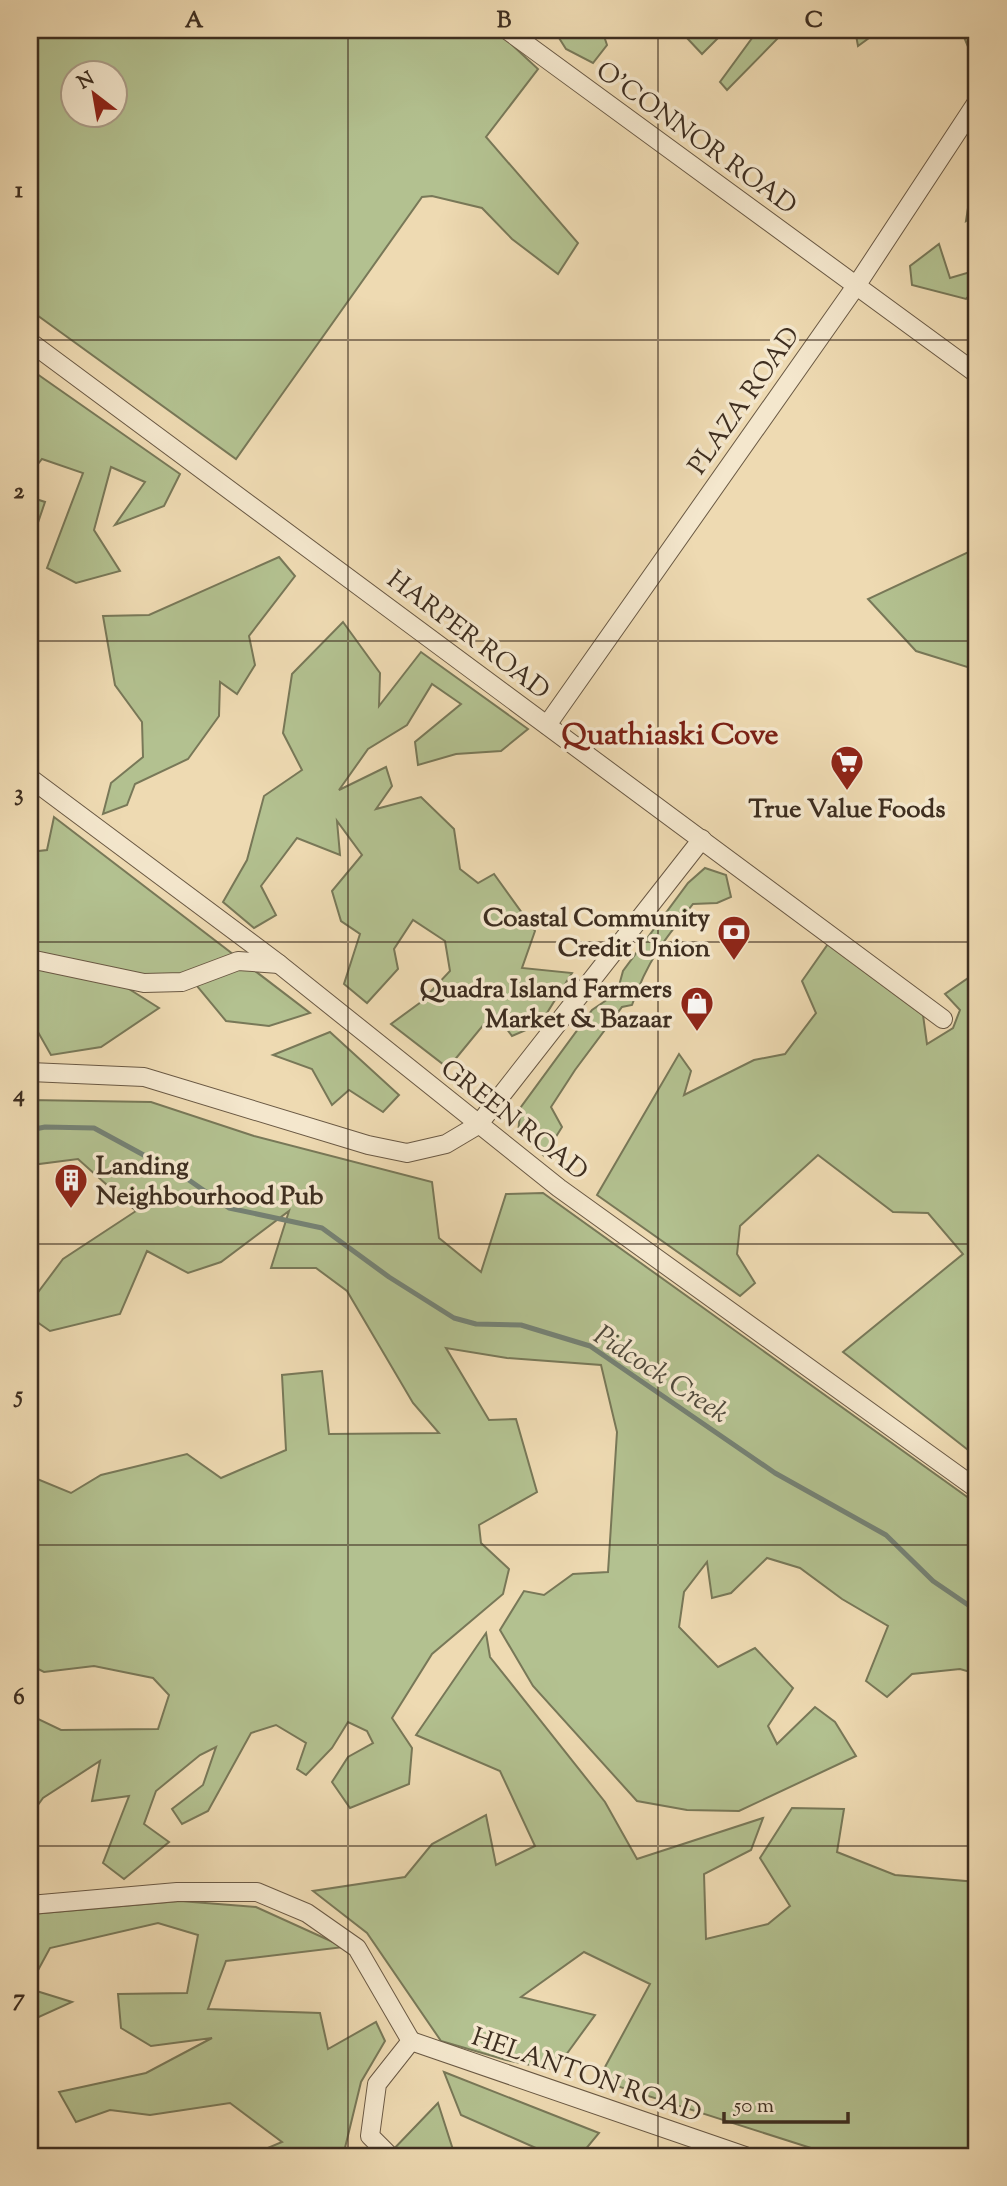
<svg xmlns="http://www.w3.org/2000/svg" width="1007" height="2186" viewBox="0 0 1007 2186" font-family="'Sorts Mill Goudy',serif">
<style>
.green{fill:#b3c190;stroke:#787858;stroke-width:2;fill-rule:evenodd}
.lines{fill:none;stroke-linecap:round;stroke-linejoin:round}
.stream{stroke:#758275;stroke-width:5}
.minor-casing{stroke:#6a5944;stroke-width:20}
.minor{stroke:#f4e7cd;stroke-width:18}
.grid{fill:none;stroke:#3e2e20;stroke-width:2;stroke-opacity:0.55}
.labels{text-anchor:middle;stroke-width:7;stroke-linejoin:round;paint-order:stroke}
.street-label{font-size:26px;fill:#3e2e20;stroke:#f4e7cd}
.poi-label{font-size:26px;font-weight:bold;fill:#3e2e20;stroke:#f4e7cd;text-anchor:end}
.water-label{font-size:28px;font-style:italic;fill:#504a3c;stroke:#f4e7cd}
.quarter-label{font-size:30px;font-weight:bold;fill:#7a1f14;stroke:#f4e7cd}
.neatline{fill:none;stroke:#3e2e20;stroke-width:2.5}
.grid-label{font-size:23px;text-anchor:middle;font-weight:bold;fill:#3e2e20}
</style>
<rect width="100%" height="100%" fill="#eedab2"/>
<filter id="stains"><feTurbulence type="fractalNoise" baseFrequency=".00286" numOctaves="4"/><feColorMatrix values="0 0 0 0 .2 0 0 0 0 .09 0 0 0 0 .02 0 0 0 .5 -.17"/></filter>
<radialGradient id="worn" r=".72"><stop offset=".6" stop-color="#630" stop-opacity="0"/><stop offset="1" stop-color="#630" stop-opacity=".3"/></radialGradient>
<g class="green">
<path d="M 30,30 L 496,30 L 538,69 L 486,137 L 578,243 L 558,274 L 512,239 L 482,208 L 432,196 L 422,197 L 236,459 L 30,310 ZM 74,74 L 116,74 L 116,116 L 74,116 Z"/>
<path d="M 554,30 L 602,30 L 607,45 L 593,63 L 566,49 Z"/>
<path d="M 687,30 L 726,30 L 702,54 L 687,38 Z"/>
<path d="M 758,30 L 783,30 L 781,35 L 727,90 L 720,82 Z"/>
<path d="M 855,30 L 880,30 L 858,46 Z"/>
<path d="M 961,30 L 977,30 L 977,68 Z"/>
<path d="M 977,150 L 977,214 L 966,221 Z"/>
<path d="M 939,244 L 950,278 L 977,270 L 977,287 L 966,299 L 912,285 L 910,266 Z"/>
<path d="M 30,369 L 180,474 L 164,506 L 115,525 L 145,482 L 111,467 L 94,530 L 120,571 L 76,583 L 47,568 L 83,473 L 42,459 L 30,474 Z"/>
<path d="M 30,497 L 45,502 L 30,546 Z"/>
<path d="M 977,548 L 977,673 L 974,669 L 916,651 L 868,599 Z"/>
<path d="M 279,557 L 295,576 L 249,636 L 255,665 L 237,694 L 220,682 L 219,716 L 188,759 L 135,784 L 127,805 L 103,814 L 111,783 L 143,757 L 142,722 L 115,685 L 103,616 L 149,615 Z"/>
<path d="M 343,622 L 380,673 L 379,706 L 421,652 L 528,729 L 501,751 L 456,754 L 418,765 L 415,742 L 461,704 L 432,684 L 407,725 L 368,749 L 339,790 L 386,767 L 392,786 L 376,809 L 421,797 L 454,829 L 460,869 L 478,883 L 494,874 L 535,931 L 522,968 L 572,973 L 540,1024 L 512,1036 L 494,1012 L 448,1068 L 391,1024 L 421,1002 L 450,971 L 445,941 L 413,920 L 394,949 L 398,969 L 367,1003 L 344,984 L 360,934 L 341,921 L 332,891 L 362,855 L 337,821 L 340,855 L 297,838 L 261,886 L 276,915 L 254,928 L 223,902 L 247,860 L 264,796 L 302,770 L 283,733 L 292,674 Z"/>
<path d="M 54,817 L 310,1013 L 269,1026 L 226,1021 L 188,975 L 129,989 L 159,1008 L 101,1047 L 51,1055 L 30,1018 L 30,852 L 47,850 Z"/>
<path d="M 705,868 L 726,875 L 731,897 L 717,903 L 693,904 C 664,940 647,961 632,1005 L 622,1007 L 575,1070 L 551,1107 L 562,1127 L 544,1156 L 518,1132 L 521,1107 L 592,1010 L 617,993 L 623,971 L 688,883 Z"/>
<path d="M 828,944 L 923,1015 L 927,1044 L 953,1028 L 960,1010 L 945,994 L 977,972 L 977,1410 L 971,1422 L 977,1424 L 977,1457 L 843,1352 L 963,1254 L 928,1213 L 893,1212 L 818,1155 L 740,1226 L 737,1254 L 755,1283 L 740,1296 L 597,1195 L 679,1054 L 691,1071 L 684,1095 L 754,1060 L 785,1054 L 816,1013 L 802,981 Z"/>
<path d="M 330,1032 L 399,1095 L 383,1112 L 349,1090 L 332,1105 L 312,1069 L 273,1055 Z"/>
<path d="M 30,1100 L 151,1102 L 254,1136 L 432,1182 L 439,1238 L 481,1272 L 506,1194 L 543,1193 L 977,1504 L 977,1674 L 960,1669 L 912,1674 L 887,1697 L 866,1681 L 888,1626 L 842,1599 L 800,1568 L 767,1558 L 731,1593 L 712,1598 L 707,1562 L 684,1592 L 679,1627 L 718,1667 L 755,1648 L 793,1688 L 768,1726 L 777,1744 L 815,1707 L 835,1722 L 856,1756 L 739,1811 L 687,1810 L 637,1801 L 533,1686 L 500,1630 L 524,1591 L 544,1595 L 573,1574 L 608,1572 L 617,1432 L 601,1365 L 507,1358 L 446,1348 L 489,1420 L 516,1419 L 537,1492 L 479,1525 L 481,1543 L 509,1569 L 503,1594 L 432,1654 L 392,1718 L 412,1748 L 409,1784 L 350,1808 L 332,1782 L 348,1757 L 373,1743 L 367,1731 L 348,1722 L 332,1748 L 306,1775 L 297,1769 L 306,1743 L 276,1725 L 251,1733 L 208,1811 L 182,1824 L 172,1809 L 203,1785 L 216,1747 L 200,1755 L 156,1791 L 144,1824 L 169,1842 L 124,1879 L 103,1863 L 129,1796 L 92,1801 L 100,1761 L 43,1798 L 30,1816 L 30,1715 L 61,1730 L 158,1729 L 169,1695 L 153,1678 L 94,1666 L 44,1672 L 30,1665 L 30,1476 L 71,1493 L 101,1475 L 187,1454 L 221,1478 L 286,1450 L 282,1375 L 322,1371 L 329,1434 L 439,1433 L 413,1403 L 347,1291 L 316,1268 L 271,1268 L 289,1211 L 221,1262 L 188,1273 L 147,1251 L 120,1314 L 50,1331 L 30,1317 L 30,1303 L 63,1259 L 136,1211 L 78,1159 L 31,1165 Z"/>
<path d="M 486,1633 L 490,1657 L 605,1802 L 637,1859 L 763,1818 L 751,1850 L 704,1874 L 706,1939 L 768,1924 L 790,1906 L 760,1858 L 792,1808 L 844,1809 L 837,1852 L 895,1875 L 977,1882 L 977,2156 L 836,2156 L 598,2080 L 650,1984 L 584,1952 L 521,1997 L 595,2015 L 555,2070 L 506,2060 L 441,2041 L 367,1933 L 313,1891 L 405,1877 L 432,1844 L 486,1815 L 496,1865 L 535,1846 L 500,1771 L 416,1735 Z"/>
<path d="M 180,1901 L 256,1907 L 344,1947 L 226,1961 L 208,2009 L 320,2013 L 328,2049 L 376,2022 L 385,2041 L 361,2082 L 343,2156 L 249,2156 L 282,2142 L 230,2103 L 150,2115 L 110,2110 L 76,2122 L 59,2092 L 146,2073 L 212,2038 L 151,2046 L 121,2028 L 118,1994 L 187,1993 L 198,1935 L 158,1923 L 50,1948 L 30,1985 L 30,1920 L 32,1914 Z"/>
<path d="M 30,1989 L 72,2002 L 30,2021 Z"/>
<path d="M 444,2072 L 599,2133 L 580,2156 L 526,2156 L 536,2148 L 461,2115 Z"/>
<path d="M 438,2103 L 455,2156 L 387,2156 Z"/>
</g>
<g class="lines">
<path class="stream" d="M 30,1130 L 45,1127 L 94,1128 L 186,1178 L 229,1208 L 322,1228 L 389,1277 L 454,1318 L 476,1324 L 521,1325 L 590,1346 L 775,1473 L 886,1535 L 933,1581 L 977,1611"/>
<defs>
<g id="minor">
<path d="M 507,30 L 977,374"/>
<path d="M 30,342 L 943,1019"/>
<path d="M 547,725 L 856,286 L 977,102"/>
<path d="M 30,778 L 279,964 L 559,1188 L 977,1489"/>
<path d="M 30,959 L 144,983 L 182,982 L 238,961 L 279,964"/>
<path d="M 30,1072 L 144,1077 L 368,1145 L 407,1153 L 446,1144 L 478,1125 L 702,839"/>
<path d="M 30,1905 L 177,1892 L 257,1892 L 307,1913 L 357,1948 L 411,2041"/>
<path d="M 411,2041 L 745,2156"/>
<path d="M 390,2156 L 370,2136 L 377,2084 L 411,2041"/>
</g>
</defs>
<use href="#minor" class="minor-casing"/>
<use href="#minor" class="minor"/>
</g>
<path class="grid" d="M 348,30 L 348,2156M 658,30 L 658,2156M 30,340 L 977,340M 30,641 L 977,641M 30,942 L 977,942M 30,1244 L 977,1244M 30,1545 L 977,1545M 30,1846 L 977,1846"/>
<defs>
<symbol id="supermarket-pin" viewBox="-11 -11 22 30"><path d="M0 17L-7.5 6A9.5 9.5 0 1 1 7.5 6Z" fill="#8f2418" stroke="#f4e7cd"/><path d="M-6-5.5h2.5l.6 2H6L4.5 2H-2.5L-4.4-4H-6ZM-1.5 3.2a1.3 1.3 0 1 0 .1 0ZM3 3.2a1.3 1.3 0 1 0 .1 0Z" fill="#fff"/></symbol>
<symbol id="bank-pin" viewBox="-11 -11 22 30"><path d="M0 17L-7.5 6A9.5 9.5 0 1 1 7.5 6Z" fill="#8f2418" stroke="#f4e7cd"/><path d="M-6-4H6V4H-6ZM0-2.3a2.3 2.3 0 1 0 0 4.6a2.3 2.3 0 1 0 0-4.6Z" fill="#fff"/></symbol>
<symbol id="shop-pin" viewBox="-11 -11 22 30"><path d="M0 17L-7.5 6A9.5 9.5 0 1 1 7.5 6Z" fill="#8f2418" stroke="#f4e7cd"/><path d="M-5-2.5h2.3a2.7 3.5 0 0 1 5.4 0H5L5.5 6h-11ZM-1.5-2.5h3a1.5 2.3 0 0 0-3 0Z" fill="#fff"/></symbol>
<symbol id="building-pin" viewBox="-11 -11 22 30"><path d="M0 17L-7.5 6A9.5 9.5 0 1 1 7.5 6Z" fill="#8f2418" stroke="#f4e7cd"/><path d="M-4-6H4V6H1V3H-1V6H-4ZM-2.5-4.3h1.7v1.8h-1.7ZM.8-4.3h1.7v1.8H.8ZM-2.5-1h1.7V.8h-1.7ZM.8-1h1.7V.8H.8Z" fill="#fff"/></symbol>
</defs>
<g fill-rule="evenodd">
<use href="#supermarket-pin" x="828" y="743" width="38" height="52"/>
<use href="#bank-pin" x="715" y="913" width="38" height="52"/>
<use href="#shop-pin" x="678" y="984" width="38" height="52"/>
<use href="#building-pin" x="52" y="1161" width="38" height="52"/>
</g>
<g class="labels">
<g class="street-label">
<text transform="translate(697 137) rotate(36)" y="9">O'CONNOR ROAD</text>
<text transform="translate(743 400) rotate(-55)" y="9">PLAZA ROAD</text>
<text transform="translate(469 634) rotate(37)" y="9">HARPER ROAD</text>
<text transform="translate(515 1119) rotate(38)" y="9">GREEN ROAD</text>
<text transform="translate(587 2074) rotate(19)" y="9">HELANTON ROAD</text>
</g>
<g class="poi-label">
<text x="847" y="817" text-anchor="middle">True Value Foods</text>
<text x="710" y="926">Coastal Community<tspan x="710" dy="30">Credit Union</tspan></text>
<text x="672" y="997">Quadra Island Farmers<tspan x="672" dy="30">Market &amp; Bazaar</tspan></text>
<text x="96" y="1174" text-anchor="start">Landing<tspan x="96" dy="30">Neighbourhood Pub</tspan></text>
</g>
<g class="water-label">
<text transform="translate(662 1373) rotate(33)" y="10">Pidcock Creek</text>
</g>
<g class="quarter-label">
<text x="670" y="744">Quathiaski Cove</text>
</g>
</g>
<rect width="1007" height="2186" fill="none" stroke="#eedab2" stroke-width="77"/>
<g transform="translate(94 94) rotate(329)"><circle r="33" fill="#f4e7cd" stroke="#ab9d88" stroke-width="2"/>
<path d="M0-5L12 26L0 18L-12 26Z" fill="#8f2418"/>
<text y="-10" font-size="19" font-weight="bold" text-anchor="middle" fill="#3e2e20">N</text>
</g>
<path d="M724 2112v10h124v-10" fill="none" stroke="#3e2e20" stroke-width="3.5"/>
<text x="734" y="2112" font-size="21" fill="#3e2e20" stroke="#f4e7cd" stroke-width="5" paint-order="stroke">50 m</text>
<rect x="38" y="38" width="930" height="2110" class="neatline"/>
<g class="grid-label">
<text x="194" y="27">A</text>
<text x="504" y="27">B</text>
<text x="814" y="27">C</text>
<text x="19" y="197">1</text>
<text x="19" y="498">2</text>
<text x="19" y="800">3</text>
<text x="19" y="1101">4</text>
<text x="19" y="1402">5</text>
<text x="19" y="1704">6</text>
<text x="19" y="2005">7</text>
</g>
<rect width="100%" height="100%" filter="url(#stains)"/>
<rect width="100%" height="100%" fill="url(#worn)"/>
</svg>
